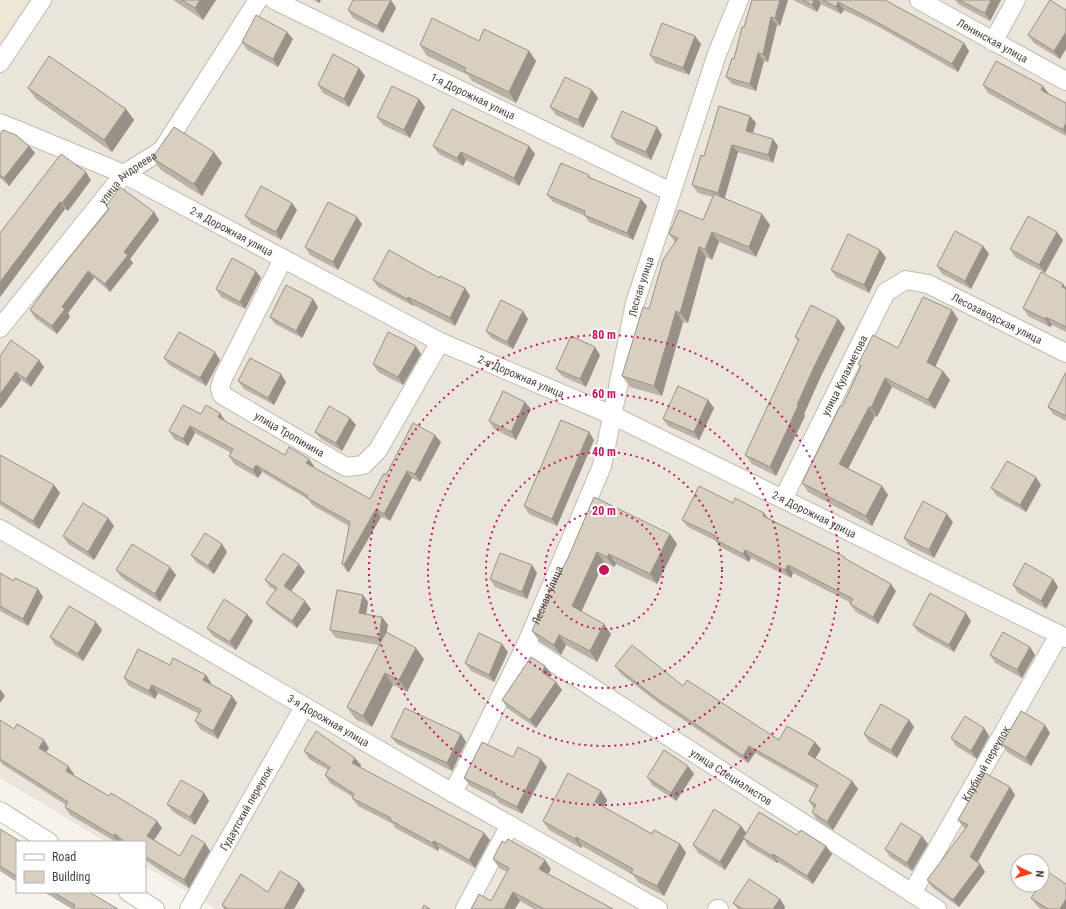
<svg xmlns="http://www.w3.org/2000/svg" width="1066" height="909" viewBox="0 0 1066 909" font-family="'Roboto Condensed',sans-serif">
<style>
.residential{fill:#eae5da;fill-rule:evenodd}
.education{fill:#efe8d6}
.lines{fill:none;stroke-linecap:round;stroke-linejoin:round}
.minor-casing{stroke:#c2bbae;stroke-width:20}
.minor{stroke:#fff;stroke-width:18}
.wall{fill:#bab2a6}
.shaded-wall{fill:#979187}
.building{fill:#d8cfc1;stroke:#979187}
.ring{fill:none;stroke:#c2185b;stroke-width:2;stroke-dasharray:2 4}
.labels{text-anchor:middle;stroke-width:4;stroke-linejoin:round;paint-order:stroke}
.street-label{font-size:11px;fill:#4b4439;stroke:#fff}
.centre{fill:#c2185b;stroke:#fff;stroke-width:2}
.ring-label{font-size:12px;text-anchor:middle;font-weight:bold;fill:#c2185b;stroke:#fff;stroke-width:4;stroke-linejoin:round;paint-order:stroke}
</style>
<rect width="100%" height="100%" fill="#f6f3ec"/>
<path class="residential" d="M 0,0 L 1066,0 L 1066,909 L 216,909 L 145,866 L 145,842 L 106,842 L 0,778 ZM 1018,861 L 1042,861 L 1042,885 L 1018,885 Z"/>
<path class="education" d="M 0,0 L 28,0 L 0,41 Z"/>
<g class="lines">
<defs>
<g id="minor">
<path id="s1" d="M 274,0 L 671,192"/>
<path id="s2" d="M 919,0 L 1066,81"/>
<path d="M 993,42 L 1016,0"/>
<path d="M 0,63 L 42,0"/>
<path id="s3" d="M 0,123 L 124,174 L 440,342 L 612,415 L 1066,638"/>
<path id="s4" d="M 283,259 L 223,378 L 220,387 L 222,395 L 346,467 L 363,465 L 378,450 L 440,342"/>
<path id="s5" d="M 0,328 L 124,174 L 162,150 L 258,0"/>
<path id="s6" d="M 783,499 L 886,292 L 906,280 L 928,284 L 1066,353"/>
<path id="s7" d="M 0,529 L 453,793 L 658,909"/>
<path id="s8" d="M 526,645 L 937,909"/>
<path id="s9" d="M 453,793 L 526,645 L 602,466 L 635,303 L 717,54 L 739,0"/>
<path d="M 0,811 L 49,842"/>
<path d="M 128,892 L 155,909"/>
<path id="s10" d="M 912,893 L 1059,635"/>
<path id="s11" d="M 189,909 L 304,707"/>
<path d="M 465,909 L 510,825"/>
<path d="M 717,909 L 719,909"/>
</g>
</defs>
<use href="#minor" class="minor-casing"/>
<use href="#minor" class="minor"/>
</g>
<g class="wall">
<path d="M 173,0 L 216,0 L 203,20 Z"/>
<path d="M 313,0 L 321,0 L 319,3 Z"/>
<path d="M 752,0 L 788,0 L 780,26 L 777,25 L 768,62 L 764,61 L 756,91 L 732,84 L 726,77 L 734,59 Z"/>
<path d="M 793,0 L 885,0 L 964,43 L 969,51 L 958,72 L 879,27 L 844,10 L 841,14 L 821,4 L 817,12 Z"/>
<path d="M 955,0 L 1001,0 L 990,21 L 958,4 Z"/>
<path d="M 396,8 L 383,33 L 353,18 L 348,10 Z"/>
<path d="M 1066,10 L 1060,59 L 1034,43 L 1028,35 Z"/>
<path d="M 293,39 L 278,67 L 247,50 L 242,42 Z"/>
<path d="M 479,41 L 529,51 L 536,61 L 516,103 L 472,81 L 468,75 L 427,56 L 420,45 Z"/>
<path d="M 701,44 L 689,75 L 655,63 L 650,55 Z"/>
<path d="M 365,76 L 349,107 L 323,93 L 318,85 Z"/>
<path d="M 983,85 L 1049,94 L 1066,103 L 1066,136 L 988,93 Z"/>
<path d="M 28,88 L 126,109 L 134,120 L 112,152 L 36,99 Z"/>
<path d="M 592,90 L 598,98 L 583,128 L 556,115 L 550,107 Z"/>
<path d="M 419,99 L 425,107 L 410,138 L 383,125 L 377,117 Z"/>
<path d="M 750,116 L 756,123 L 753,133 L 778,146 L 773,163 L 738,152 L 724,198 L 762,214 L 770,225 L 756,257 L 719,242 L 712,260 L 706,257 L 688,323 L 683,322 L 662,396 L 630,387 L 622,376 L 675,242 L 669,234 L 703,220 L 713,197 L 698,193 L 692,185 L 704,156 Z"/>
<path d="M 0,134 L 29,146 L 35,153 L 9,186 L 0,178 Z"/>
<path d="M 662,135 L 651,160 L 616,144 L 611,137 Z"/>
<path d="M 433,146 L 535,154 L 519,186 L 466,160 L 463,166 L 439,154 Z"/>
<path d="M 214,152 L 222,163 L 202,196 L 161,170 L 152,158 Z"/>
<path d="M 589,175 L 591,178 L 647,206 L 633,240 L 589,222 L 585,216 L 553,202 L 547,195 Z"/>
<path d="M 91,180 L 68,211 L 65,209 L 0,297 L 0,233 Z"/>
<path d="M 106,206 L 154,212 L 159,220 L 130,259 L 133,263 L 110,292 L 94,278 L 68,313 L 70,317 L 57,334 L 35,318 L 30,310 L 108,210 Z"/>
<path d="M 297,210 L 281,240 L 251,224 L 245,216 Z"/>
<path d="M 357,217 L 362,224 L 338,270 L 310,255 L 305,247 Z"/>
<path d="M 1063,240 L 1045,273 L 1015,257 L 1010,249 Z"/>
<path d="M 983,246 L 989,254 L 971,289 L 942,274 L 937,266 Z"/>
<path d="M 880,250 L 886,258 L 869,293 L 836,277 L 831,270 Z"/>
<path d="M 256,271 L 261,278 L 245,309 L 221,297 L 216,289 Z"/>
<path d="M 439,278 L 465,288 L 470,296 L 455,326 L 413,305 L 413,306 L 378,287 L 373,280 Z"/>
<path d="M 1066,288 L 1066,332 L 1052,325 L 1050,327 L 1028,316 L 1023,308 Z"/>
<path d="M 318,307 L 302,338 L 275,324 L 270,317 Z"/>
<path d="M 528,319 L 513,349 L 491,338 L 486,331 Z"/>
<path d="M 838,319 L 845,328 L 821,376 L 804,414 L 805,416 L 776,476 L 752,464 L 745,455 L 798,341 L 795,337 Z"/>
<path d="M 958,319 L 935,367 L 950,380 L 935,409 L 892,387 L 877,417 L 875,416 L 848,468 L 882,486 L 888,495 L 872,526 L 808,492 L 802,483 L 842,407 L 860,368 L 858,364 L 898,348 Z"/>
<path d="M 421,354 L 403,385 L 378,372 L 373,364 Z"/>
<path d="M 600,355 L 586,387 L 562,376 L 556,369 Z"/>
<path d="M 0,356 L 44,367 L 31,387 L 21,380 L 1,408 L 0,407 Z"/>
<path d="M 164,358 L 220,360 L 206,386 L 169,365 Z"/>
<path d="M 1066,372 L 1066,421 L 1053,414 L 1048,407 Z"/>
<path d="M 238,381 L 286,382 L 274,405 L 244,389 Z"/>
<path d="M 708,400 L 714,408 L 699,440 L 668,426 L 663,419 Z"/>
<path d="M 531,409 L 516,440 L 494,429 L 489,421 Z"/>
<path d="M 220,413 L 225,421 L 285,455 L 314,466 L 313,467 L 370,499 L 386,475 L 441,442 L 420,482 L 412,478 L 390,521 L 381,517 L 349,572 L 347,572 L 342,564 L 349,526 L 312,505 L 309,500 L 262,472 L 258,478 L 234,464 L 229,456 L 231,453 L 195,433 L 188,446 L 174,439 L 169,431 L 201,414 Z"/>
<path d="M 356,425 L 342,451 L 321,439 L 315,432 Z"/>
<path d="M 594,440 L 557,526 L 529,514 L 524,506 Z"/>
<path d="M 0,455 L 54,485 L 60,493 L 39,529 L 0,505 Z"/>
<path d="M 1041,485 L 1026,512 L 997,496 L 991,488 Z"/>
<path d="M 733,503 L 768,518 L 847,560 L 896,591 L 878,624 L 856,612 L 850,604 L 851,603 L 793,573 L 791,578 L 751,558 L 749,562 L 720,547 L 716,541 L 688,527 L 682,520 Z"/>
<path d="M 108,518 L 114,526 L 94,560 L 68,544 L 63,536 Z"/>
<path d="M 953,522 L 934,558 L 910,546 L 904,538 Z"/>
<path d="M 670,534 L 677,544 L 657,584 L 616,564 L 614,567 L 604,562 L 581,612 L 611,634 L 597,662 L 566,645 L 561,655 L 539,641 L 532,631 L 568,558 Z"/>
<path d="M 222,544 L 227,552 L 214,574 L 196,562 L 191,555 Z"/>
<path d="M 532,565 L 537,573 L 527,599 L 495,587 L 490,579 Z"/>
<path d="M 116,570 L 176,575 L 160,602 L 122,578 Z"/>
<path d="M 305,572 L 291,591 L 311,609 L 297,628 L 272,610 L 266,603 L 275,590 L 270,587 L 265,580 Z"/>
<path d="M 0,573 L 43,597 L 28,626 L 0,611 Z"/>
<path d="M 1053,579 L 1058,587 L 1046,609 L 1018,593 L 1013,585 Z"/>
<path d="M 368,602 L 366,614 L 382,617 L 388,625 L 386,633 L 424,659 L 407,692 L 393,685 L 372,727 L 355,719 L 347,707 L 379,645 L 336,638 L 330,630 Z"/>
<path d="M 247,614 L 253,621 L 236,650 L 213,636 L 207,628 Z"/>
<path d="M 971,621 L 954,652 L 918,632 L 913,625 Z"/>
<path d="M 102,630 L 83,661 L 55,645 L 50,637 Z"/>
<path d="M 1030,647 L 1035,655 L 1022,678 L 995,663 L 990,655 Z"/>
<path d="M 508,652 L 494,682 L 471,671 L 465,663 Z"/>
<path d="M 170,665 L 206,675 L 211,683 L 211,684 L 232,696 L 237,703 L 218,739 L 200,729 L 195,721 L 199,714 L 158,693 L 155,699 L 129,686 L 124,678 Z"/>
<path d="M 615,666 L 683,686 L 779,740 L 821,749 L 815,759 L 852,781 L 858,789 L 833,830 L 817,820 L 812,812 L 814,809 L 809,801 L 816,788 L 755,753 L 748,763 L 661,705 L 621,674 Z"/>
<path d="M 551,673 L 549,677 L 562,690 L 536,728 L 507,708 L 502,700 Z"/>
<path d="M 0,720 L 14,729 L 49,748 L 46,752 L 68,766 L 74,774 L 73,775 L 162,828 L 154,840 L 180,856 L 210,851 L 189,888 L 161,871 L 145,860 L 145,842 L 116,842 L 70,815 L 65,807 L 66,805 L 2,764 L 0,761 Z"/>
<path d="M 909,720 L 914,727 L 897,758 L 869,742 L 864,734 Z"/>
<path d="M 984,728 L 989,736 L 977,759 L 956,746 L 951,738 Z"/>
<path d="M 1050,733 L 1031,766 L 1007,752 L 1002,744 Z"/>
<path d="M 461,734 L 466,742 L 452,771 L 397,744 L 391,737 Z"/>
<path d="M 304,751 L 361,765 L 360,767 L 490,840 L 475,868 L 439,848 L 438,851 L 395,828 L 393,824 L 358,806 L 352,798 L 353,797 L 330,783 L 325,775 L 328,770 L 309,759 Z"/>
<path d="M 513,757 L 547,767 L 522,814 L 499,803 L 496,799 L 470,786 L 464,778 Z"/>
<path d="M 688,766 L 694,774 L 676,801 L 652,785 L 647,777 Z"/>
<path d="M 1010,787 L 1015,795 L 977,862 L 980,864 L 985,872 L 959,907 L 933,888 L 927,880 L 966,829 L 964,828 L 958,820 Z"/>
<path d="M 601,791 L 607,800 L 604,807 L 652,834 L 680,844 L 686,853 L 664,896 L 638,882 L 633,875 L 582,846 L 581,848 L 549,830 L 543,821 Z"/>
<path d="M 204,793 L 209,801 L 195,825 L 173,812 L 167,804 Z"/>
<path d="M 741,826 L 746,833 L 797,835 L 826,846 L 832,854 L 813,884 L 778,862 L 777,863 L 748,846 L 744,839 L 725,870 L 698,853 L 693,845 Z"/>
<path d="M 0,829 L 17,842 L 17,882 L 0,871 Z"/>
<path d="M 928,844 L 912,871 L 890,857 L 885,849 Z"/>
<path d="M 493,859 L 551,869 L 548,874 L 613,909 L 534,909 L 520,901 L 491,901 L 507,872 L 499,868 Z"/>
<path d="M 299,882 L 305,890 L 294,909 L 224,909 L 222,905 L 268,892 Z"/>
<path d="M 44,892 L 89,892 L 72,909 Z"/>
<path d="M 1031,898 L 1066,909 L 1041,909 L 1037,906 Z"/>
<path d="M 780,899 L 785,907 L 784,909 L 738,909 L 733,903 Z"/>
</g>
<g class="shaded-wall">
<path d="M 200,0 L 216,0 L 203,20 L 195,8 Z"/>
<path d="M 317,0 L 321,0 L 319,3 Z"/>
<path d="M 391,0 L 396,8 L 383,33 L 377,26 Z"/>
<path d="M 780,0 L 788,0 L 780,26 L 775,18 Z"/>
<path d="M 814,0 L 818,0 L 821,4 L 817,12 L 812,5 Z"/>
<path d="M 991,0 L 1001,0 L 990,21 L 985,13 Z"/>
<path d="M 838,2 L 844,10 L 841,14 L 836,7 Z"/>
<path d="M 771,17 L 777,25 L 768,62 L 763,54 Z"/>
<path d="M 287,32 L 293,39 L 278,67 L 273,59 Z"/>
<path d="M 1066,32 L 1066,49 L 1060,59 L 1054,51 Z"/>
<path d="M 695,36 L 701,44 L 689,75 L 683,68 Z"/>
<path d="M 964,43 L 969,51 L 958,72 L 952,64 Z"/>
<path d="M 529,51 L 536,61 L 516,103 L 509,92 Z"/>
<path d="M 758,53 L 764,61 L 756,91 L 750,84 Z"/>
<path d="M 359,68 L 365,76 L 349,107 L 344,99 Z"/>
<path d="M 1043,86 L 1049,94 L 1046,98 L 1041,90 Z"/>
<path d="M 592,90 L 598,98 L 583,128 L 578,120 Z"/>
<path d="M 419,99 L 425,107 L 410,138 L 404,130 Z"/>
<path d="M 126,109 L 134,120 L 112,152 L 104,140 Z"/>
<path d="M 750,116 L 756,123 L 751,138 L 746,131 Z"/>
<path d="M 1066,123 L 1066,134 L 1063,130 Z"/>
<path d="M 657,127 L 662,135 L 651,160 L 646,152 Z"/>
<path d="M 773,139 L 778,146 L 773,163 L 768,155 Z"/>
<path d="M 732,145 L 738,152 L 724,201 L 718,193 Z"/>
<path d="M 29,146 L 35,153 L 9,186 L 4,178 Z"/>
<path d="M 529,146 L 535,154 L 519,186 L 514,178 Z"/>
<path d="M 214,152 L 222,163 L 202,196 L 194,184 Z"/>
<path d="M 461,152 L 466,160 L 463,166 L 457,158 Z"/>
<path d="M 86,172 L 91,180 L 68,211 L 62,203 Z"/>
<path d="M 641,199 L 647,206 L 633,240 L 627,233 Z"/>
<path d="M 60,202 L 65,209 L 0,297 L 0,282 Z"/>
<path d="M 292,203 L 297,210 L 281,240 L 276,232 Z"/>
<path d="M 154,212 L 159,220 L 130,259 L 133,263 L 110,292 L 105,284 L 124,252 Z"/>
<path d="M 762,214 L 770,225 L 756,257 L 749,247 Z"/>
<path d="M 357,217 L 362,224 L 338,270 L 333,262 Z"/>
<path d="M 712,232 L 719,242 L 712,260 L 705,249 Z"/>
<path d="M 1057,232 L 1063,240 L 1045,273 L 1039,265 Z"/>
<path d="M 983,246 L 989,254 L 971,289 L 965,281 Z"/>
<path d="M 699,247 L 706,257 L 688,323 L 680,313 Z"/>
<path d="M 880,250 L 886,258 L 869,293 L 864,285 Z"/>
<path d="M 88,271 L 94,278 L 68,313 L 70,317 L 57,334 L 52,326 L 62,307 Z"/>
<path d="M 256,271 L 261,278 L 245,309 L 240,302 Z"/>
<path d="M 1063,284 L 1066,288 L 1066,293 L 1062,287 Z"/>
<path d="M 465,288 L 470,296 L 455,326 L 450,318 Z"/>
<path d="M 408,297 L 413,305 L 413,306 L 407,299 Z"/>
<path d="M 313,299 L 318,307 L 302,338 L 296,331 Z"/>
<path d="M 952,310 L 958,319 L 933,371 L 927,362 Z"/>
<path d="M 523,311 L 528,319 L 513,349 L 507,342 Z"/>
<path d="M 676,311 L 683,322 L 662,396 L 654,386 Z"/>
<path d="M 1046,317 L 1052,325 L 1050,327 L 1045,319 Z"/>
<path d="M 838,319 L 845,328 L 821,376 L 804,414 L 805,416 L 776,476 L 770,467 L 814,367 Z"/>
<path d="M 416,346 L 421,354 L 403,385 L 398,377 Z"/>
<path d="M 595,347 L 600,355 L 586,387 L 580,379 Z"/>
<path d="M 215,352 L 220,360 L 206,386 L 200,378 Z"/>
<path d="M 39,360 L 44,367 L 31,387 L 26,379 Z"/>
<path d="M 943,371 L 950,380 L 935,409 L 928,400 Z"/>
<path d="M 16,372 L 21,380 L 1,408 L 0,406 L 0,394 Z"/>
<path d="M 281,374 L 286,382 L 274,405 L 268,398 Z"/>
<path d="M 885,378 L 892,387 L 877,417 L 871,408 Z"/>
<path d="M 708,400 L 714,408 L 699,440 L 694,432 Z"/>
<path d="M 525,402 L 531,409 L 516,440 L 511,432 Z"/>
<path d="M 869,407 L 875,416 L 846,473 L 839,464 Z"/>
<path d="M 220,413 L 225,421 L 223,425 L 218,417 Z"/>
<path d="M 350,418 L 356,425 L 342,451 L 336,443 Z"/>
<path d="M 190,426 L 195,433 L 188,446 L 183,439 Z"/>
<path d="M 589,432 L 594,440 L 557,526 L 552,519 Z"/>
<path d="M 435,435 L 441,442 L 420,482 L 415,474 Z"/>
<path d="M 309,459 L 314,466 L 311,471 L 306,463 Z"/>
<path d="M 256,465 L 262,472 L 258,478 L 253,470 Z"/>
<path d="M 407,471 L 412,478 L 390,521 L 384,514 Z"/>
<path d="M 1036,477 L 1041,485 L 1026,512 L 1020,505 Z"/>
<path d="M 54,485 L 60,493 L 39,529 L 33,521 Z"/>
<path d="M 882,486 L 888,495 L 872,526 L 866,516 Z"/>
<path d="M 376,509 L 381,517 L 349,572 L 344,565 Z"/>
<path d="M 764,513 L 770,521 L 763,516 Z"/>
<path d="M 947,514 L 953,522 L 934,558 L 929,550 Z"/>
<path d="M 108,518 L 114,526 L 94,560 L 88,552 Z"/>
<path d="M 670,534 L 677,544 L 657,584 L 650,574 Z"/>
<path d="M 222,544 L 227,552 L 214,574 L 208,566 Z"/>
<path d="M 745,550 L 751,558 L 749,562 L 743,554 Z"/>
<path d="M 597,552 L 604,562 L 579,617 L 572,606 Z"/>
<path d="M 609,554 L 616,564 L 614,567 L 607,557 Z"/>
<path d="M 299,564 L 305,572 L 289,594 L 284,586 Z"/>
<path d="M 532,565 L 537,573 L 527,599 L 522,592 Z"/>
<path d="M 788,565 L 793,573 L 791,578 L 785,570 Z"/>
<path d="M 170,567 L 176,575 L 160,602 L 155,594 Z"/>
<path d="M 1053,579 L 1058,587 L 1046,609 L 1041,601 Z"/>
<path d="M 891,584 L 896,591 L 878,624 L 873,617 Z"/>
<path d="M 38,589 L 43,597 L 28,626 L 23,619 Z"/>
<path d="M 363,595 L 368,602 L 365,621 L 359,613 Z"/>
<path d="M 305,601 L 311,609 L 297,628 L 292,621 Z"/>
<path d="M 966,613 L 971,621 L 954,652 L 949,645 Z"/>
<path d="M 247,614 L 253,621 L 236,650 L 230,642 Z"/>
<path d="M 382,617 L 388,625 L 384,646 L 379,638 Z"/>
<path d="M 96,622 L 102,630 L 83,661 L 78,654 Z"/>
<path d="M 604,624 L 611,634 L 597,662 L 590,651 Z"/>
<path d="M 559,635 L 566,645 L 561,655 L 554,645 Z"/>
<path d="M 502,644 L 508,652 L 494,682 L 489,675 Z"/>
<path d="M 1030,647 L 1035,655 L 1022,678 L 1017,670 Z"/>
<path d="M 416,648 L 424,659 L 407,692 L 399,680 Z"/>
<path d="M 545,666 L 551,673 L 547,679 L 542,672 Z"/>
<path d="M 385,673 L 393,685 L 372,727 L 363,716 Z"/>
<path d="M 206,675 L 211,683 L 209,688 L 203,680 Z"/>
<path d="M 556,682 L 562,690 L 536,728 L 530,720 Z"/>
<path d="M 152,685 L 158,693 L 155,699 L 149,691 Z"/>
<path d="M 0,689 L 5,696 L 0,703 Z"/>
<path d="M 232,696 L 237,703 L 218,739 L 213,731 Z"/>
<path d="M 909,720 L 914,727 L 897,758 L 891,750 Z"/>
<path d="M 1045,725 L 1050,733 L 1031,766 L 1026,758 Z"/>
<path d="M 984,728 L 989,736 L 977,759 L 971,751 Z"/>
<path d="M 461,734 L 466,742 L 452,771 L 447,763 Z"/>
<path d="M 44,740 L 49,748 L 44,755 L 39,748 Z"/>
<path d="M 815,742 L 821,749 L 813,762 L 808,754 Z"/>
<path d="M 749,746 L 755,753 L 748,763 L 743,756 Z"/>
<path d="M 355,758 L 361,765 L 358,771 L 352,763 Z"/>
<path d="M 541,759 L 547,767 L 522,814 L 517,807 Z"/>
<path d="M 68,766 L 74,774 L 71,778 L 66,771 Z"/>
<path d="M 688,766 L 694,774 L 676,801 L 671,793 Z"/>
<path d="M 852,781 L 858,789 L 833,830 L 827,822 Z"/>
<path d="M 1010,787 L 1015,795 L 976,865 L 970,857 Z"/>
<path d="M 601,791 L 607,800 L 601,811 L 595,802 Z"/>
<path d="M 204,793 L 209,801 L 195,825 L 190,817 Z"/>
<path d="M 157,821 L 162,828 L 152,843 L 147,836 Z"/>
<path d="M 741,826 L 747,834 L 725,870 L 720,862 Z"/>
<path d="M 484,833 L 490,840 L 475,868 L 469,860 Z"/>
<path d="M 115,834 L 120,842 L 118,842 L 114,836 Z"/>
<path d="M 922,836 L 928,844 L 912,871 L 907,863 Z"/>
<path d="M 576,837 L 582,846 L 581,848 L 575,839 Z"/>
<path d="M 434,841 L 439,848 L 438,851 L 432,843 Z"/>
<path d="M 205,843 L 210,851 L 189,888 L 184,880 Z"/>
<path d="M 680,844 L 686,853 L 664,896 L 657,886 Z"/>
<path d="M 826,846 L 832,854 L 813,884 L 807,876 Z"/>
<path d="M 773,854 L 778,862 L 777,863 L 772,856 Z"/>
<path d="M 545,860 L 551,869 L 546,878 L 539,869 Z"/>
<path d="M 980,864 L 985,872 L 959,907 L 953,900 Z"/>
<path d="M 299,882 L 305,890 L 294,909 L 284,909 Z"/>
<path d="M 513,892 L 520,901 L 515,909 L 504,909 Z"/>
<path d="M 780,899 L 785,907 L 784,909 L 773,909 Z"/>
<path d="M 1066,899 L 1066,909 L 1060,909 Z"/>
</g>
<g class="building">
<path d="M 182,0 L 200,0 L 195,8 Z"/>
<path d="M 353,0 L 391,0 L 377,26 L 348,10 Z"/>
<path d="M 752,0 L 780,0 L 775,18 L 771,17 L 763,54 L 758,53 L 750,84 L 726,77 L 732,58 L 734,59 L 742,27 L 744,27 Z"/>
<path d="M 803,0 L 814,0 L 812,5 Z"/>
<path d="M 823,0 L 885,0 L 964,43 L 952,64 L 873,20 L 838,2 L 836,7 Z"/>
<path d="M 959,0 L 991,0 L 985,13 Z"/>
<path d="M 1050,0 L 1066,10 L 1066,32 L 1054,51 L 1028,35 Z"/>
<path d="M 256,15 L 287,32 L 273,59 L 242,42 Z"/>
<path d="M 432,18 L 479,41 L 484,29 L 529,51 L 509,92 L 464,71 L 466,68 L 420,45 Z"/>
<path d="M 662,23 L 695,36 L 683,68 L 650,55 Z"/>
<path d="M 333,54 L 359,68 L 344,99 L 318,85 Z"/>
<path d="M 49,56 L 126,109 L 104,140 L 28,88 Z"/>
<path d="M 996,61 L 1043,86 L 1041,90 L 1066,103 L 1066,123 L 1063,130 L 983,85 Z"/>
<path d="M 565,77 L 592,90 L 578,120 L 550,107 Z"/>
<path d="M 392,86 L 419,99 L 404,130 L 377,117 Z"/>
<path d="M 719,106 L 750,116 L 746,131 L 773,139 L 768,155 L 732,145 L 718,193 L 692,185 L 701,155 L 704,156 Z"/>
<path d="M 452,109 L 529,146 L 514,178 L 461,152 L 457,158 L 433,146 Z"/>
<path d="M 622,111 L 657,127 L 646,152 L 611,137 Z"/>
<path d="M 174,127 L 214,152 L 194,184 L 152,158 Z"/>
<path d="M 3,130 L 16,135 L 29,146 L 4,178 L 0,175 L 0,134 Z"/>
<path d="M 61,154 L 86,172 L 62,203 L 60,202 L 0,282 L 0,233 Z"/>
<path d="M 561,163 L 589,175 L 588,177 L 641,199 L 627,233 L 584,215 L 585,211 L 547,195 Z"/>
<path d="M 261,186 L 292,203 L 276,232 L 245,216 Z"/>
<path d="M 120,187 L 154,212 L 124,252 L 128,255 L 105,284 L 88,271 L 62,307 L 65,309 L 52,326 L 30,310 L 57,273 L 109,209 L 106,206 Z"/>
<path d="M 714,194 L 762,214 L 749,247 L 712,232 L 705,249 L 699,247 L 680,313 L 676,311 L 654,386 L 622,376 L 643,307 L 649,309 L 663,260 L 678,238 L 669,234 L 679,210 L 703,220 Z"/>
<path d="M 328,202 L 357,217 L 333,262 L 305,247 Z"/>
<path d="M 1028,216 L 1057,232 L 1039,265 L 1010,249 Z"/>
<path d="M 955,231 L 983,246 L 965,281 L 937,266 Z"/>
<path d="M 848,234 L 880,250 L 864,285 L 831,270 Z"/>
<path d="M 389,250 L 439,278 L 440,276 L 465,288 L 450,318 L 408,297 L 407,299 L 373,280 Z"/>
<path d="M 232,258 L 256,271 L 240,302 L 216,289 Z"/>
<path d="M 1041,272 L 1063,284 L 1062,287 L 1066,289 L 1066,327 L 1046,317 L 1045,319 L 1023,308 Z"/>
<path d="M 286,285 L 313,299 L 296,331 L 270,317 Z"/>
<path d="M 923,297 L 952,310 L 927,362 L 943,371 L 928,400 L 885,378 L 871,408 L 869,407 L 839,464 L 882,486 L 866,516 L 802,483 L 840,406 L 842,407 L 861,366 L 858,364 L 873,335 L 898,348 Z"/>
<path d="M 501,300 L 523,311 L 507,342 L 486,331 Z"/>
<path d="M 811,305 L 838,319 L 814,367 L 797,405 L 798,406 L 770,467 L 745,455 L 799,339 L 795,337 Z"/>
<path d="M 179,332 L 215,352 L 200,378 L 164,358 Z"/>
<path d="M 388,332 L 416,346 L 398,377 L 373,364 Z"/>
<path d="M 571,336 L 595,347 L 580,379 L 556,369 Z"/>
<path d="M 11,340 L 39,360 L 26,379 L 16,372 L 0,394 L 0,356 Z"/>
<path d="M 250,358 L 281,374 L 268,398 L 238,381 Z"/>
<path d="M 1066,372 L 1066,416 L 1048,407 Z"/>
<path d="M 678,386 L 708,400 L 694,432 L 663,419 Z"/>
<path d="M 503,391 L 525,402 L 511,432 L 489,421 Z"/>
<path d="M 183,405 L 201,414 L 206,405 L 220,413 L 218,417 L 285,455 L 289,447 L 309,459 L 306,463 L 370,499 L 384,473 L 386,475 L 413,423 L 435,435 L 415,474 L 407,471 L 384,514 L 376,509 L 344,565 L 342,564 L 350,522 L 307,498 L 308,496 L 256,465 L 253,470 L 229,456 L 233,449 L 190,426 L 183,439 L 169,431 Z"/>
<path d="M 329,406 L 350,418 L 336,443 L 315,432 Z"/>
<path d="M 561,420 L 589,432 L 552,519 L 524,506 Z"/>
<path d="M 0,455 L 54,485 L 33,521 L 0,501 Z"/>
<path d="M 1007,461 L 1036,477 L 1020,505 L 991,488 Z"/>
<path d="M 699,486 L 733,503 L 735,498 L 764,513 L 763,516 L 845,557 L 844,558 L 891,584 L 873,617 L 850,604 L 853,599 L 788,565 L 785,570 L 745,550 L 743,554 L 714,539 L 716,536 L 682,520 Z"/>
<path d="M 594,497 L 670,534 L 650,574 L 609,554 L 607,557 L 597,552 L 572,606 L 604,624 L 590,651 L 559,635 L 554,645 L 532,631 L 545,601 L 568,558 Z"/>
<path d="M 923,501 L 947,514 L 929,550 L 904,538 Z"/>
<path d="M 83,503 L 108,518 L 88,552 L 63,536 Z"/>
<path d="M 205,533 L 222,544 L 208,566 L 191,555 Z"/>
<path d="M 132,544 L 170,567 L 155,594 L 116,570 Z"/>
<path d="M 283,553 L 299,564 L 284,586 L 305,601 L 292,621 L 266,603 L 277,588 L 265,580 Z"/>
<path d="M 500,553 L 532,565 L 522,592 L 490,579 Z"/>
<path d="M 1025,563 L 1053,579 L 1041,601 L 1013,585 Z"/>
<path d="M 0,573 L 14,581 L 15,578 L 38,589 L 23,619 L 0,606 Z"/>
<path d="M 337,590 L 363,595 L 359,613 L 382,617 L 379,638 L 330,630 Z"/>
<path d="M 930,593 L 966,613 L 949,645 L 913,625 Z"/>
<path d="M 224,599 L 247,614 L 230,642 L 207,628 Z"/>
<path d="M 69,606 L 96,622 L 78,654 L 50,637 Z"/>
<path d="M 386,632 L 416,648 L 399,680 L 385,673 L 363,716 L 347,707 Z"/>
<path d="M 1003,632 L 1030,647 L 1017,670 L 990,655 Z"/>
<path d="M 479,633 L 502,644 L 489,675 L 465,663 Z"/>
<path d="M 632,645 L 683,686 L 687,680 L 779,740 L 787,726 L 815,742 L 808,754 L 852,781 L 827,822 L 812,812 L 816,805 L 809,801 L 818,785 L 749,746 L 743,756 L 655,697 L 615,666 Z"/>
<path d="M 138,649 L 170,665 L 173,658 L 206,675 L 203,680 L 232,696 L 213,731 L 195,721 L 201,710 L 152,685 L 149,691 L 124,678 Z"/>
<path d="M 531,657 L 545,666 L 542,672 L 556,682 L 530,720 L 502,700 Z"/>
<path d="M 881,704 L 909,720 L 891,750 L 864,734 Z"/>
<path d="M 405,708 L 461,734 L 447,763 L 391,737 Z"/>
<path d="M 1021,711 L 1045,725 L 1026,758 L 1002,744 Z"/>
<path d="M 965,716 L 984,728 L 971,751 L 951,738 Z"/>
<path d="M 0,720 L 14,729 L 17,724 L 44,740 L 39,748 L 68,766 L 66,771 L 109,796 L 111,793 L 157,821 L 147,836 L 180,856 L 192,835 L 205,843 L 184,880 L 156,863 L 145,856 L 145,842 L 125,842 L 115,834 L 114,836 L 65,807 L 68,802 L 0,759 Z"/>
<path d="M 316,731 L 355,758 L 352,763 L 484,833 L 469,860 L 434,841 L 432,843 L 390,820 L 391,818 L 352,798 L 354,794 L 325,775 L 330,767 L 304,751 Z"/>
<path d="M 482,742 L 513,757 L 518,747 L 541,759 L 517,807 L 494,795 L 495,793 L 464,778 Z"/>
<path d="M 664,750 L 688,766 L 671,793 L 647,777 Z"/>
<path d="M 568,773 L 601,791 L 595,802 L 652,834 L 654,830 L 680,844 L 657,886 L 631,873 L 633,869 L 576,837 L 575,839 L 543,821 Z"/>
<path d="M 985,773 L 1010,787 L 970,857 L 980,864 L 953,900 L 927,880 L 968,825 L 958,820 Z"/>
<path d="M 181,780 L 204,793 L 190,817 L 167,804 Z"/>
<path d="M 714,809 L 741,826 L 720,862 L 693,845 Z"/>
<path d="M 759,812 L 797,835 L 801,830 L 826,846 L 807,876 L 773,854 L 772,856 L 743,838 Z"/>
<path d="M 901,823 L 922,836 L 907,863 L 885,849 Z"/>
<path d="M 0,829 L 21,842 L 17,842 L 17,874 L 16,876 L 0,866 Z"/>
<path d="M 508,839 L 545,860 L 539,869 L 613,909 L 544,909 L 513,892 L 504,909 L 471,909 L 479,894 L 491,901 L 509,868 L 493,859 L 502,841 L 505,843 Z"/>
<path d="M 280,871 L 299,882 L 284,909 L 228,909 L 222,905 L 241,874 L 268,892 Z"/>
<path d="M 1048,872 L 1066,884 L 1066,899 L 1060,909 L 1048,909 L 1031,898 L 1040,885 L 1042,885 L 1042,882 Z"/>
<path d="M 749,879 L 780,899 L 773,909 L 743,909 L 733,903 Z"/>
<path d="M 53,892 L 89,892 L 118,909 L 73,909 L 75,905 Z"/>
<path d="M 424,905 L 430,909 L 422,909 Z"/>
</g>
<g class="ring">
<circle cx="604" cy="570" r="59"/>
<circle cx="604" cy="570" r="118"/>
<circle cx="604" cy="570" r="176"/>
<circle cx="604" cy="570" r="235"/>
</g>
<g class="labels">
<g class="street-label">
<text dy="4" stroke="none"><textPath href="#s2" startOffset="84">Ленинская улица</textPath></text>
<text dy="4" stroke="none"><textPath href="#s1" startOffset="221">1-я Дорожная улица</textPath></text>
<text dy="4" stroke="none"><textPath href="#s5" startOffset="198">улица Андреева</textPath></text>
<text dy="4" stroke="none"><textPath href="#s3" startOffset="256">2-я Дорожная улица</textPath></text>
<text dy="4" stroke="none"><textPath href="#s9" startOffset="543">Лесная улица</textPath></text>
<text dy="4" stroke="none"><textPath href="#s6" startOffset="354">Лесозаводская улица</textPath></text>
<text dy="4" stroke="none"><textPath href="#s6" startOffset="138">улица Кулахметова</textPath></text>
<text dy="4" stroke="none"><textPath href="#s3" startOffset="580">2-я Дорожная улица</textPath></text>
<text dy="4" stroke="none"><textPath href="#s4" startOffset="229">улица Тропинина</textPath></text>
<text dy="4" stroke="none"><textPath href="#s3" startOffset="904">2-я Дорожная улица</textPath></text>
<text dy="4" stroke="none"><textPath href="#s9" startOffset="219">Лесная улица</textPath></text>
<text dy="4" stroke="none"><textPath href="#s7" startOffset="380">3-я Дорожная улица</textPath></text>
<text dy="4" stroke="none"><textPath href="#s10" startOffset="149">Клубный переулок</textPath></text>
<text dy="4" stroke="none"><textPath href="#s8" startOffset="244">улица Специалистов</textPath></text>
<text dy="4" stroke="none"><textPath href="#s11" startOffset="116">Гудаутский переулок</textPath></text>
</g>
</g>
<circle cx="604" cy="570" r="6" class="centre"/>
<g class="ring-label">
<text x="604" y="339">80 m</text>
<text x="604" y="398">60 m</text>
<text x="604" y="456">40 m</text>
<text x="604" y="515">20 m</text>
</g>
<rect x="16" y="841" width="130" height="52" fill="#ffffff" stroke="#b7b4b0"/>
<rect x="24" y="854" width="20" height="6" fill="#ffffff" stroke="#b7b4b0"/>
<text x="52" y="861" font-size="12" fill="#4b4439">Road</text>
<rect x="24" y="871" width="20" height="12" fill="#d8cfc1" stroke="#b7b4b0"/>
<text x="52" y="881" font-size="12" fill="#4b4439">Building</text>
<g transform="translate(1030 873) rotate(95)"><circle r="19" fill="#ffffff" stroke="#b7b4b0"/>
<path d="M0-3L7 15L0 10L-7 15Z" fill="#fc3f1d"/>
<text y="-6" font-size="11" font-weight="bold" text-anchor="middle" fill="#4b4439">N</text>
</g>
</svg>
